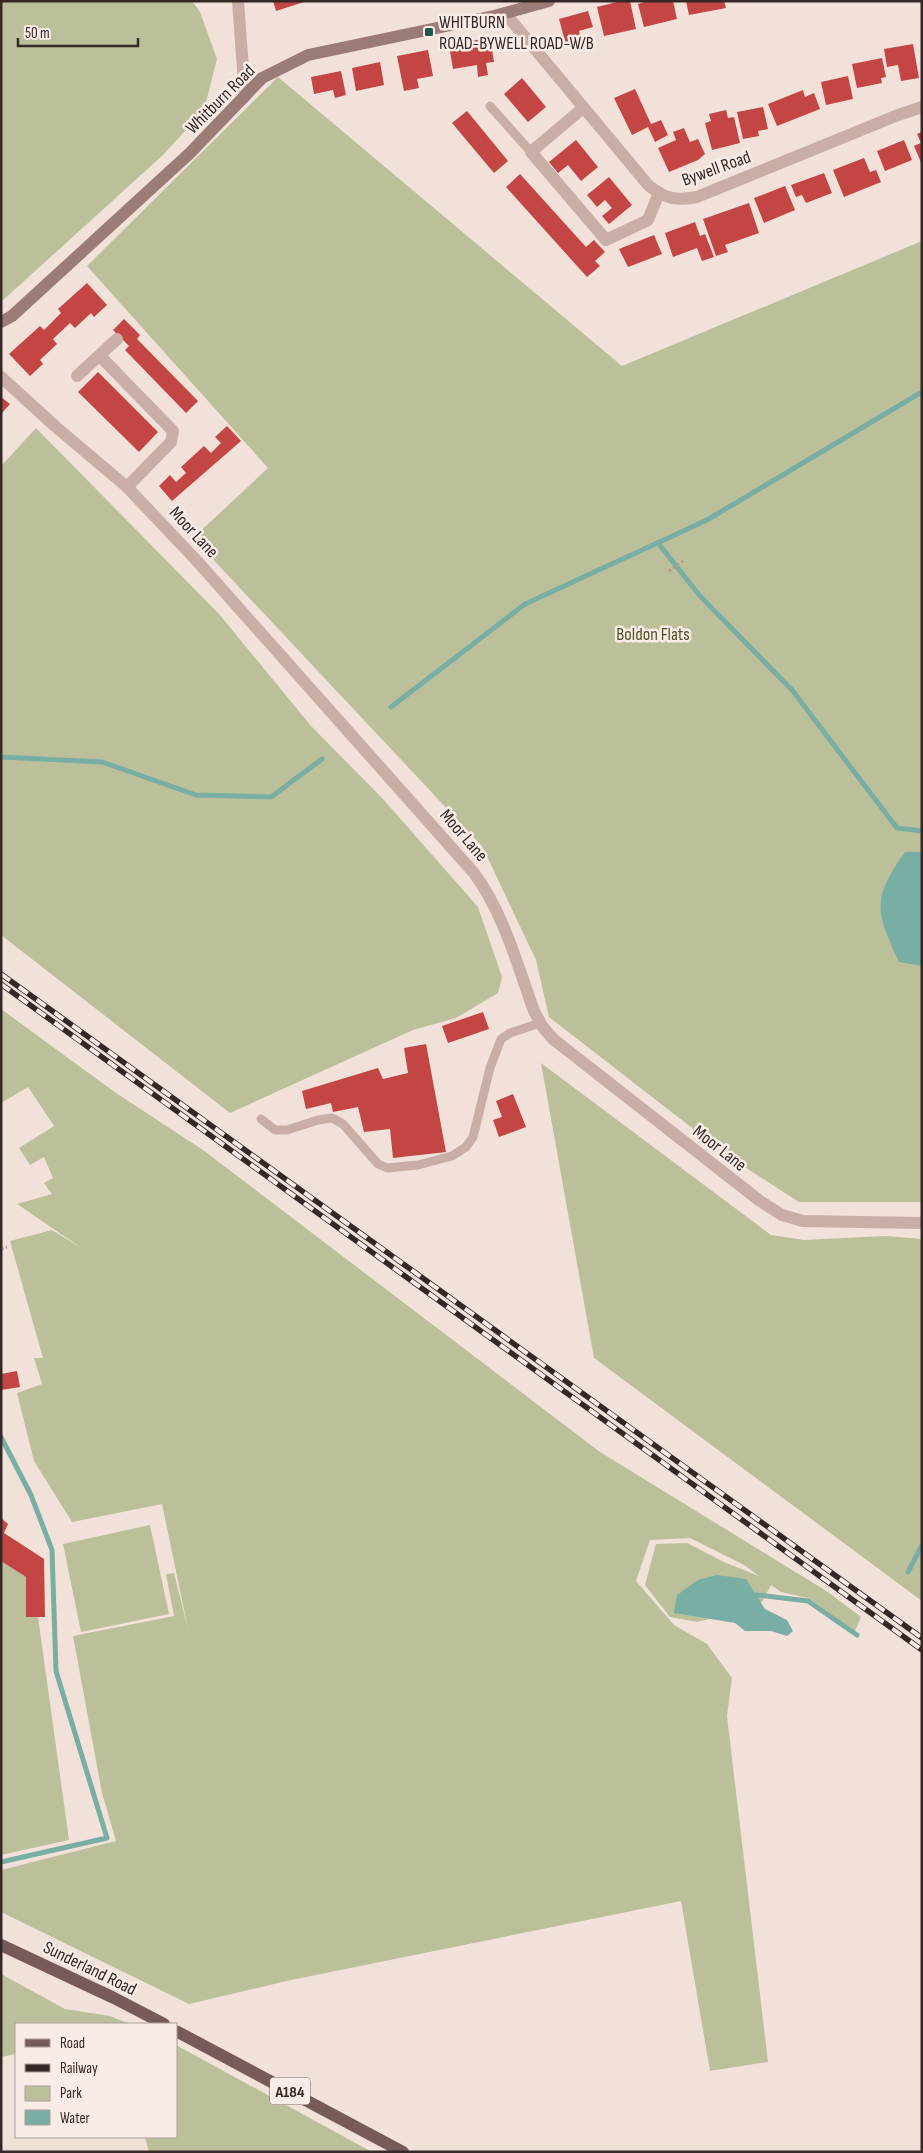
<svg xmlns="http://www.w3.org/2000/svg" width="923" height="2153" viewBox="0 0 923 2153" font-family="'Sofia Sans Condensed',sans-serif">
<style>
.green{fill:#bcc09a}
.water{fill:#79aea4}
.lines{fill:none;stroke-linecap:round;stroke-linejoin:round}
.stream{stroke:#79aea4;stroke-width:5}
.building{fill:#c44644}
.path{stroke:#b49790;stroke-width:3;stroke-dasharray:2.5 2.5;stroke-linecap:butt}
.service{stroke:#c9aea6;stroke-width:9}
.minor{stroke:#c9aea6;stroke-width:12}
.secondary{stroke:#9c7c77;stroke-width:12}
.primary{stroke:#775b58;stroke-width:12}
.rail-casing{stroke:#352827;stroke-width:5.5}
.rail{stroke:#f9ece6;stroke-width:4;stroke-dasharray:11;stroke-linecap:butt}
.poi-dot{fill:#1d564c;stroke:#f9ece6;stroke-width:2}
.labels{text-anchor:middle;stroke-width:5;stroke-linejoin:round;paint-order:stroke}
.shield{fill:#f9ece6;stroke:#706360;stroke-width:1}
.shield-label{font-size:16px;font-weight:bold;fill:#352827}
.poi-label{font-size:18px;fill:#352827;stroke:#f9ece6;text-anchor:start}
.street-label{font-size:18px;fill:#352827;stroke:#f9ece6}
.park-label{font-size:18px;fill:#4d532b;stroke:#f9ece6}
</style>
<rect width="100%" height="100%" fill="#f1e1d9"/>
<g class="green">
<path d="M 1,1 L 192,1 L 200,12 L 217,59 L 204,110 L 163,155 L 1,302 Z"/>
<path d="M 278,77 L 622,366 L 922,241 L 922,1202 L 799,1202 L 732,1159 L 549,1017 L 536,960 L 482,846 L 193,538 L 268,468 L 87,266 Z"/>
<path d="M 36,428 L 219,614 L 311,726 L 383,799 L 478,907 L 502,977 L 498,993 L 456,1018 L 413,1030 L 230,1113 L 1,935 L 1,466 Z"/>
<path d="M 1,1009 L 116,1093 L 203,1150 L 600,1452 L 828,1592 L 861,1617 L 855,1631 L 808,1598 L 781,1592 L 771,1585 L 762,1602 L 730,1614 L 697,1622 L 670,1617 L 645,1585 L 656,1544 L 687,1543 L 726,1563 L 759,1576 L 744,1565 L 690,1538 L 650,1540 L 636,1581 L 674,1625 L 707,1644 L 732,1678 L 727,1716 L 768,2062 L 710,2071 L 681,1901 L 291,1980 L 189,2004 L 1,1912 L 1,1870 L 116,1841 L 102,1793 L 73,1636 L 174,1616 L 166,1574 L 174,1573 L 188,1629 L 162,1504 L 72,1522 L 34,1461 L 17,1393 L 42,1384 L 34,1358 L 43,1358 L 10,1241 L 52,1230 L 83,1249 L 17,1204 L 52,1194 L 44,1183 L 53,1178 L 44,1157 L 30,1165 L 19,1148 L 54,1126 L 28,1087 L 1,1103 Z"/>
<path d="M 541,1063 L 771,1235 L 804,1240 L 885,1236 L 922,1239 L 922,1601 L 594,1358 Z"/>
<path d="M 150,1525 L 169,1614 L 81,1632 L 63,1544 Z"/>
<path d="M 1,1561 L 26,1577 L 26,1617 L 38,1617 L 69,1840 L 1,1855 Z"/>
<path d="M 1,1974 L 65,2009 L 110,2016 L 130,2024 L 16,2024 L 16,2054 L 1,2057 Z"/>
<path d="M 176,2045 L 372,2152 L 149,2152 L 145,2137 L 176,2137 Z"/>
</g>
<g class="water">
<path d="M 905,852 L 922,852 L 922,966 L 899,962 C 876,911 871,900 905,852 Z"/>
<path d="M 717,1575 L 746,1579 L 765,1609 L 787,1620 L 793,1631 L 787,1636 L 771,1631 L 745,1631 L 735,1623 L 674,1613 L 677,1595 L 698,1580 Z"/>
</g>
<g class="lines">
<g class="stream">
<path d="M 658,543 L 700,596 L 792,690 L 897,828 L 922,831"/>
<path d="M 391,707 L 525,604 L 707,520 L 922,392"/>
<path d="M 1,757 L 102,762 L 196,795 L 271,797 L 322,759"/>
<path d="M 1,1437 L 31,1495 L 52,1550 L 56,1671 L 107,1838 L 1,1862"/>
<path d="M 908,1572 L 922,1545"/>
<path d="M 757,1595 L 808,1601 L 857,1635"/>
</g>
</g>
<g class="building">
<path d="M 273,1 L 304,1 L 304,2 L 276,11 Z"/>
<path d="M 621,1 L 630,1 L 636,29 L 604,36 L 597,7 Z"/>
<path d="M 648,1 L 673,1 L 677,19 L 644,27 L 638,4 Z"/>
<path d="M 686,1 L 724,1 L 726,8 L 689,15 Z"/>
<path d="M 588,11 L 593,27 L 579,31 L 581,41 L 566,45 L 559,19 Z"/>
<path d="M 482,39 L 484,50 L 492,49 L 494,62 L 486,63 L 488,75 L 478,77 L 477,65 L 453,69 L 449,45 Z"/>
<path d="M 913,44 L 919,78 L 901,81 L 898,65 L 887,67 L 884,49 Z"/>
<path d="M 428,50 L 433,76 L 417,79 L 419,88 L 404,91 L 397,56 Z"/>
<path d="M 882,58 L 886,77 L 881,78 L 882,83 L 857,88 L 852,64 Z"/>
<path d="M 380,62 L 384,85 L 356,91 L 352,68 Z"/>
<path d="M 341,71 L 346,95 L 335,98 L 333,90 L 314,94 L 311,77 Z"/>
<path d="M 848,76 L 853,99 L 826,105 L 821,82 Z"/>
<path d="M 522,78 L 546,107 L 528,122 L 504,94 Z"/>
<path d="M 635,89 L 651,124 L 661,120 L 668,135 L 655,142 L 648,127 L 632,135 L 614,98 Z"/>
<path d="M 803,90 L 805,97 L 814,93 L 820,109 L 777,126 L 768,104 Z"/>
<path d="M 763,107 L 768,129 L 758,131 L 759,136 L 743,139 L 737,112 Z"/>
<path d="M 726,110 L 728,118 L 734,117 L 740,143 L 712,150 L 705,123 L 711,121 L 709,114 Z"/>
<path d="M 467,111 L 508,161 L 494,173 L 452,123 Z"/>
<path d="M 684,128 L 690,142 L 698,139 L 705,154 L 698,160 L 669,172 L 658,148 L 676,140 L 673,132 Z"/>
<path d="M 922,132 L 922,165 L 914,146 L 921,143 L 917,134 Z"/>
<path d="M 576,140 L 598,167 L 581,181 L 568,165 L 558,173 L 549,162 Z"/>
<path d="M 904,140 L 912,160 L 885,171 L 877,151 Z"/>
<path d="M 864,158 L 870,172 L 876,170 L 881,182 L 844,197 L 833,170 Z"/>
<path d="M 824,173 L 832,193 L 806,203 L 802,195 L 796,197 L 791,185 Z"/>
<path d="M 520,174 L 586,247 L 594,240 L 605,252 L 595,261 L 600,266 L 587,277 L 506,187 Z"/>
<path d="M 609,177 L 632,205 L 609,224 L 602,216 L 612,208 L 605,200 L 597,207 L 587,195 Z"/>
<path d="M 785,186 L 795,210 L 764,223 L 754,198 Z"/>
<path d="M 749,203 L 759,233 L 725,245 L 728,252 L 716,256 L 703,219 Z"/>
<path d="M 695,222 L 700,236 L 705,234 L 714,257 L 702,261 L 697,248 L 673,257 L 665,233 Z"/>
<path d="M 654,235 L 662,254 L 628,267 L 619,249 Z"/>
<path d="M 87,283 L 107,305 L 94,317 L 91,313 L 75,328 L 70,323 L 53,339 L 57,344 L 40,360 L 43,364 L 30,376 L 9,354 L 40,326 L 44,330 L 61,313 L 58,309 Z"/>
<path d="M 124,319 L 140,335 L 137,339 L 198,401 L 186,413 L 125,350 L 129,346 L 113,330 Z"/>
<path d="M 98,372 L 158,432 L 139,452 L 78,392 Z"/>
<path d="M 1,397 L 10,404 L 1,414 Z"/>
<path d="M 227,426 L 241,441 L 172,501 L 159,486 L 170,475 L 176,482 L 186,473 L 181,467 L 204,446 L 211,453 L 221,443 L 215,437 Z"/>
<path d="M 483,1012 L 489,1029 L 448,1043 L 442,1026 Z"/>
<path d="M 426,1044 L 446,1152 L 393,1158 L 390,1129 L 364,1132 L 358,1107 L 333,1112 L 331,1103 L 306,1109 L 302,1091 L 378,1068 L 383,1079 L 408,1073 L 404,1048 Z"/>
<path d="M 513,1094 L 526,1127 L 499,1137 L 493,1120 L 502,1117 L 496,1101 Z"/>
<path d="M 17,1371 L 20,1387 L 1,1390 L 1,1374 Z"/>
<path d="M 1,1518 L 8,1524 L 4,1533 L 44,1559 L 45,1617 L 26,1617 L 26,1577 L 1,1561 Z"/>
</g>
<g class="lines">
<g class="path">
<path d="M 669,571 L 684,560"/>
<path d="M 1,1249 L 7,1247"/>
</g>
<g class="service">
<path d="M 490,106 L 531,152"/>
<path d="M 261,1119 L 275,1130 L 287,1130 L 318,1120 L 332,1118 L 343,1124 L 378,1164 L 387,1168 L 418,1165 L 452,1156 L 466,1147 L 473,1137 L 490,1068 L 501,1039 L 510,1033 L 540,1023"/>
</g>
<g class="minor">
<path d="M 238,1 L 245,96"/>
<path d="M 505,13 L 649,186 C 667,199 675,201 697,197 L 898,115 L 922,107"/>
<path d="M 583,108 L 531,152 L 606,240 L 648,220 L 659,193"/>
<path d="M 100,356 L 173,431 L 171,442 L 127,487"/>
<path d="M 77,376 L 117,339"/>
<path d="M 1,377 L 56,427 L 127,487 L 197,561 L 474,873 C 504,914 517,964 534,1011 L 542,1026 L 553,1039 L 760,1201 L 782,1215 L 803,1221 L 922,1223"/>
</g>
<path class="secondary" d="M 1,322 L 12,316 L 190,153 L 262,78 L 308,55 L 494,16 L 549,1"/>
<g class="primary">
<path d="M 1,1945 L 114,1998 L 164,2024"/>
<path d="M 176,2031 L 403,2152"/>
</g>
<defs>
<g id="rail">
<path d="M 1,974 L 922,1638"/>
<path d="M 1,984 L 922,1650"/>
</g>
</defs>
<use href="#rail" class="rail-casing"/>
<use href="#rail" class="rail"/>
</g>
<rect class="poi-dot" x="424" y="27" width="10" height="10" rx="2.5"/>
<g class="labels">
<rect class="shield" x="270" y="2077.5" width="40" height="27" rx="4"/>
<g class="shield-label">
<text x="290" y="2097">A184</text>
</g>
<g class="poi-label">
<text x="439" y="28">WHITBURN<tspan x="439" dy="21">ROAD-BYWELL ROAD-W/B</tspan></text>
</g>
<g class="street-label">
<text transform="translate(220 99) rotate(-45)" y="6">Whitburn Road</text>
<text transform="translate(716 168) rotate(-20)" y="6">Bywell Road</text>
<text transform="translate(194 532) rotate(47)" y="6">Moor Lane</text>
<text transform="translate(464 835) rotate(49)" y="6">Moor Lane</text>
<text transform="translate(720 1148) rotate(38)" y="6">Moor Lane</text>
<text transform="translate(90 1968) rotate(26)" y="6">Sunderland Road</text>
</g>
<g class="park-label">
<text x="653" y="640">Boldon Flats</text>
</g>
</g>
<rect width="923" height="2153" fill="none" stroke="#352827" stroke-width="5"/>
<rect x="15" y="2023" width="162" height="115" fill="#f9ece6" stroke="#ab9e9a"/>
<rect x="25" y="2039" width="25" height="8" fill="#775b58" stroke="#ab9e9a"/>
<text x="60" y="2048" font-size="15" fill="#352827">Road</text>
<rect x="25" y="2064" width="25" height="8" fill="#352827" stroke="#ab9e9a"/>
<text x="60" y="2073" font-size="15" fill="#352827">Railway</text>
<rect x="25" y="2086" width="25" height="15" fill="#bcc09a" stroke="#ab9e9a"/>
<text x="60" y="2098" font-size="15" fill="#352827">Park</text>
<rect x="25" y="2110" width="25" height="15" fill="#79aea4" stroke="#ab9e9a"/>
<text x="60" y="2123" font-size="15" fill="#352827">Water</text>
<path d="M18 38v8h120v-8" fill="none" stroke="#352827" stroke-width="2.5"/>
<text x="25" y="38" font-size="15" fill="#352827" stroke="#f9ece6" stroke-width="4" paint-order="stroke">50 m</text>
</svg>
